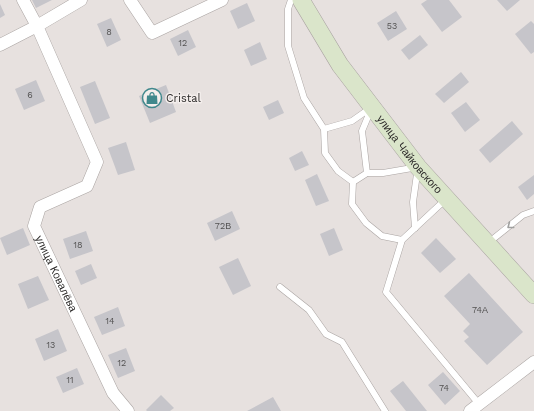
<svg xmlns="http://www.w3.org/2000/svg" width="534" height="411" viewBox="0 0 534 411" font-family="'Work Sans',sans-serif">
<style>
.building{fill:#c6c5ca}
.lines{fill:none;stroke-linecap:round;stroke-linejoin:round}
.service-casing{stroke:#aaa4a2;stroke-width:7}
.minor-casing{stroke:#aaa4a2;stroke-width:13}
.secondary-casing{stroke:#aaa4a2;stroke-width:18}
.service{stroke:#fff;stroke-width:6}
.minor{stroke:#fff;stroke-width:12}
.secondary{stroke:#dae5ca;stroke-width:17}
.oneway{stroke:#a0a09f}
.labels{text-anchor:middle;stroke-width:3;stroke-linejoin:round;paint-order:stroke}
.number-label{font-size:9px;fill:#535252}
.poi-label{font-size:11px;fill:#2d2b2a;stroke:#f4eeec;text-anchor:start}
.street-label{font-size:11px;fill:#2d2b2a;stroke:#f4eeec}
</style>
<rect width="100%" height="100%" fill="#e7e1df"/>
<g class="building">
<path d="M 32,0 L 52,0 L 36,8 Z"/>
<path d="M 427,0 L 449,0 L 462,17 L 442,32 L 421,4 Z"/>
<path d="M 497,0 L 520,0 L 507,11 Z"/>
<path d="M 247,3 L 255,21 L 238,29 L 230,11 Z"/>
<path d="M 0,4 L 5,15 L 0,18 Z"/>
<path d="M 396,11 L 407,29 L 388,41 L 377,23 Z"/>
<path d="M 111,18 L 121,40 L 107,47 L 97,24 Z"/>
<path d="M 531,21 L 534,24 L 534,52 L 531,54 L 515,34 Z"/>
<path d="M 188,30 L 196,47 L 178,56 L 170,39 Z"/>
<path d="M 420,35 L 428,45 L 409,60 L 401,50 Z"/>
<path d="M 260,42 L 267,59 L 251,66 L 244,50 Z"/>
<path d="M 461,72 L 469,82 L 444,103 L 435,94 Z"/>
<path d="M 36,80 L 45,101 L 24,110 L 15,89 Z"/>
<path d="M 95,81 L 110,118 L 95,124 L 80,87 Z"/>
<path d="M 166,85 L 176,112 L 150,123 L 139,96 Z"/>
<path d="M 278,100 L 284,113 L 269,120 L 263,107 Z"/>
<path d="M 466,102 L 480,120 L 465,132 L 451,113 Z"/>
<path d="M 512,121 L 523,134 L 490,163 L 479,150 Z"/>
<path d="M 126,142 L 135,170 L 118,175 L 108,148 Z"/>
<path d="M 302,151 L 309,165 L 295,171 L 289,158 Z"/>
<path d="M 317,174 L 329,201 L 316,206 L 305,180 Z"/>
<path d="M 534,175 L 534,194 L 527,200 L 518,187 Z"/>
<path d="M 232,211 L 240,229 L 215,241 L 207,223 Z"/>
<path d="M 23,228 L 30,245 L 7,255 L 0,238 Z"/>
<path d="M 334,228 L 343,250 L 329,256 L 320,234 Z"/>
<path d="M 86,231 L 93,251 L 70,259 L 63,239 Z"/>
<path d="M 436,238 L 456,259 L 440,273 L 421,253 Z"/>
<path d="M 238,258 L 251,286 L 233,295 L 219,267 Z"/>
<path d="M 91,264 L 97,278 L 81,285 L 75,271 Z"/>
<path d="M 469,273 L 523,332 L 487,365 L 464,341 L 469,337 L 463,331 L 470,324 L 444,296 Z"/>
<path d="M 38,276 L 49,300 L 28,309 L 18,284 Z"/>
<path d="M 118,307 L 125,326 L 102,335 L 94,317 Z"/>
<path d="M 58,329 L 67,351 L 44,361 L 35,339 Z"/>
<path d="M 126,348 L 135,371 L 118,378 L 108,355 Z"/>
<path d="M 77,368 L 84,384 L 63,393 L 56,377 Z"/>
<path d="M 443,372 L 460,391 L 445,405 L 428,385 Z"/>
<path d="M 403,381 L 427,411 L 406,411 L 390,391 Z"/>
<path d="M 161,395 L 174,408 L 170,411 L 147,411 L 146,410 Z"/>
<path d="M 273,397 L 281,411 L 247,411 Z"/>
</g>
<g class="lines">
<defs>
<g id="service">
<path d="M 291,0 L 288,9 L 288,46 L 304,98 L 324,129 L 325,153 L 338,171 L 353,182 L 352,204 L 366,223 L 382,236 L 402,240"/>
<path d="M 324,129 L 352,121 L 372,107 L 362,131 L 367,173"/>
<path d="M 353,182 L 367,173 L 383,173 L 418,167 L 413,202 L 415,228"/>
<path d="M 445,200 L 402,240 L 386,292 L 479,404"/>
<path d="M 488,243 L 523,215 L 534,211"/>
<path d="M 280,287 L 309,310 L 326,334 L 342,342 L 385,411"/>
</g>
<g id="minor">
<path id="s1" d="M 23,0 L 37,26 L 97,162 L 87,186 L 40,207 L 34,226 L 113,393 L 128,411"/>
<path d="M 130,0 L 152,33 L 222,0"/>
<path d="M 0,45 L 37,26 L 81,0"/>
<path d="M 470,411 L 534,362"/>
</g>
<g id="secondary">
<path id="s2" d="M 301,0 L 340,65 L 418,167 L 534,295"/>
</g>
</defs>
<use href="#service" class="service-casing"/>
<use href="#minor" class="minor-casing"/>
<use href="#secondary" class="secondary-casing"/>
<use href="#service" class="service"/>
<use href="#minor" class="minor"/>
<use href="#secondary" class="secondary"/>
</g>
<defs><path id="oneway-chevron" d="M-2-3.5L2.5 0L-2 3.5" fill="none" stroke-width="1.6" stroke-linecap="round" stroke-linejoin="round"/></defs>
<use class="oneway" href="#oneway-chevron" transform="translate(510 226) rotate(142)"/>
<defs>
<symbol id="shop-ring" viewBox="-11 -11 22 22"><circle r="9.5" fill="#f4eeec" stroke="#40888c" stroke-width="1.5"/><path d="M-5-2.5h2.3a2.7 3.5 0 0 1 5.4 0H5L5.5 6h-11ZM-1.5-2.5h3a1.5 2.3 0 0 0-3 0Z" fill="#40888c"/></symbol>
</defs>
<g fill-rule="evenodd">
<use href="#shop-ring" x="141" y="87" width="22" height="22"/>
</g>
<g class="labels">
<g class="number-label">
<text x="392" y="29">53</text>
<text x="109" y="35">8</text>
<text x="183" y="46">12</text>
<text x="30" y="98">6</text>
<text x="223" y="229">72В</text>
<text x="78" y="248">18</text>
<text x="480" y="313">74А</text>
<text x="110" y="324">14</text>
<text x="51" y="348">13</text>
<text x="122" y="366">12</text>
<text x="70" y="383">11</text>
<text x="444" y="391">74</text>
</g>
<g class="poi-label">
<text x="166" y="102">Cristal</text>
</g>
<g class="street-label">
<text dy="4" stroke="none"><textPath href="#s2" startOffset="189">улица Чайковского</textPath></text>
<text dy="4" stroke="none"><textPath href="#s1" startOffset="328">улица Ковалёва</textPath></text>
</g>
</g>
</svg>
